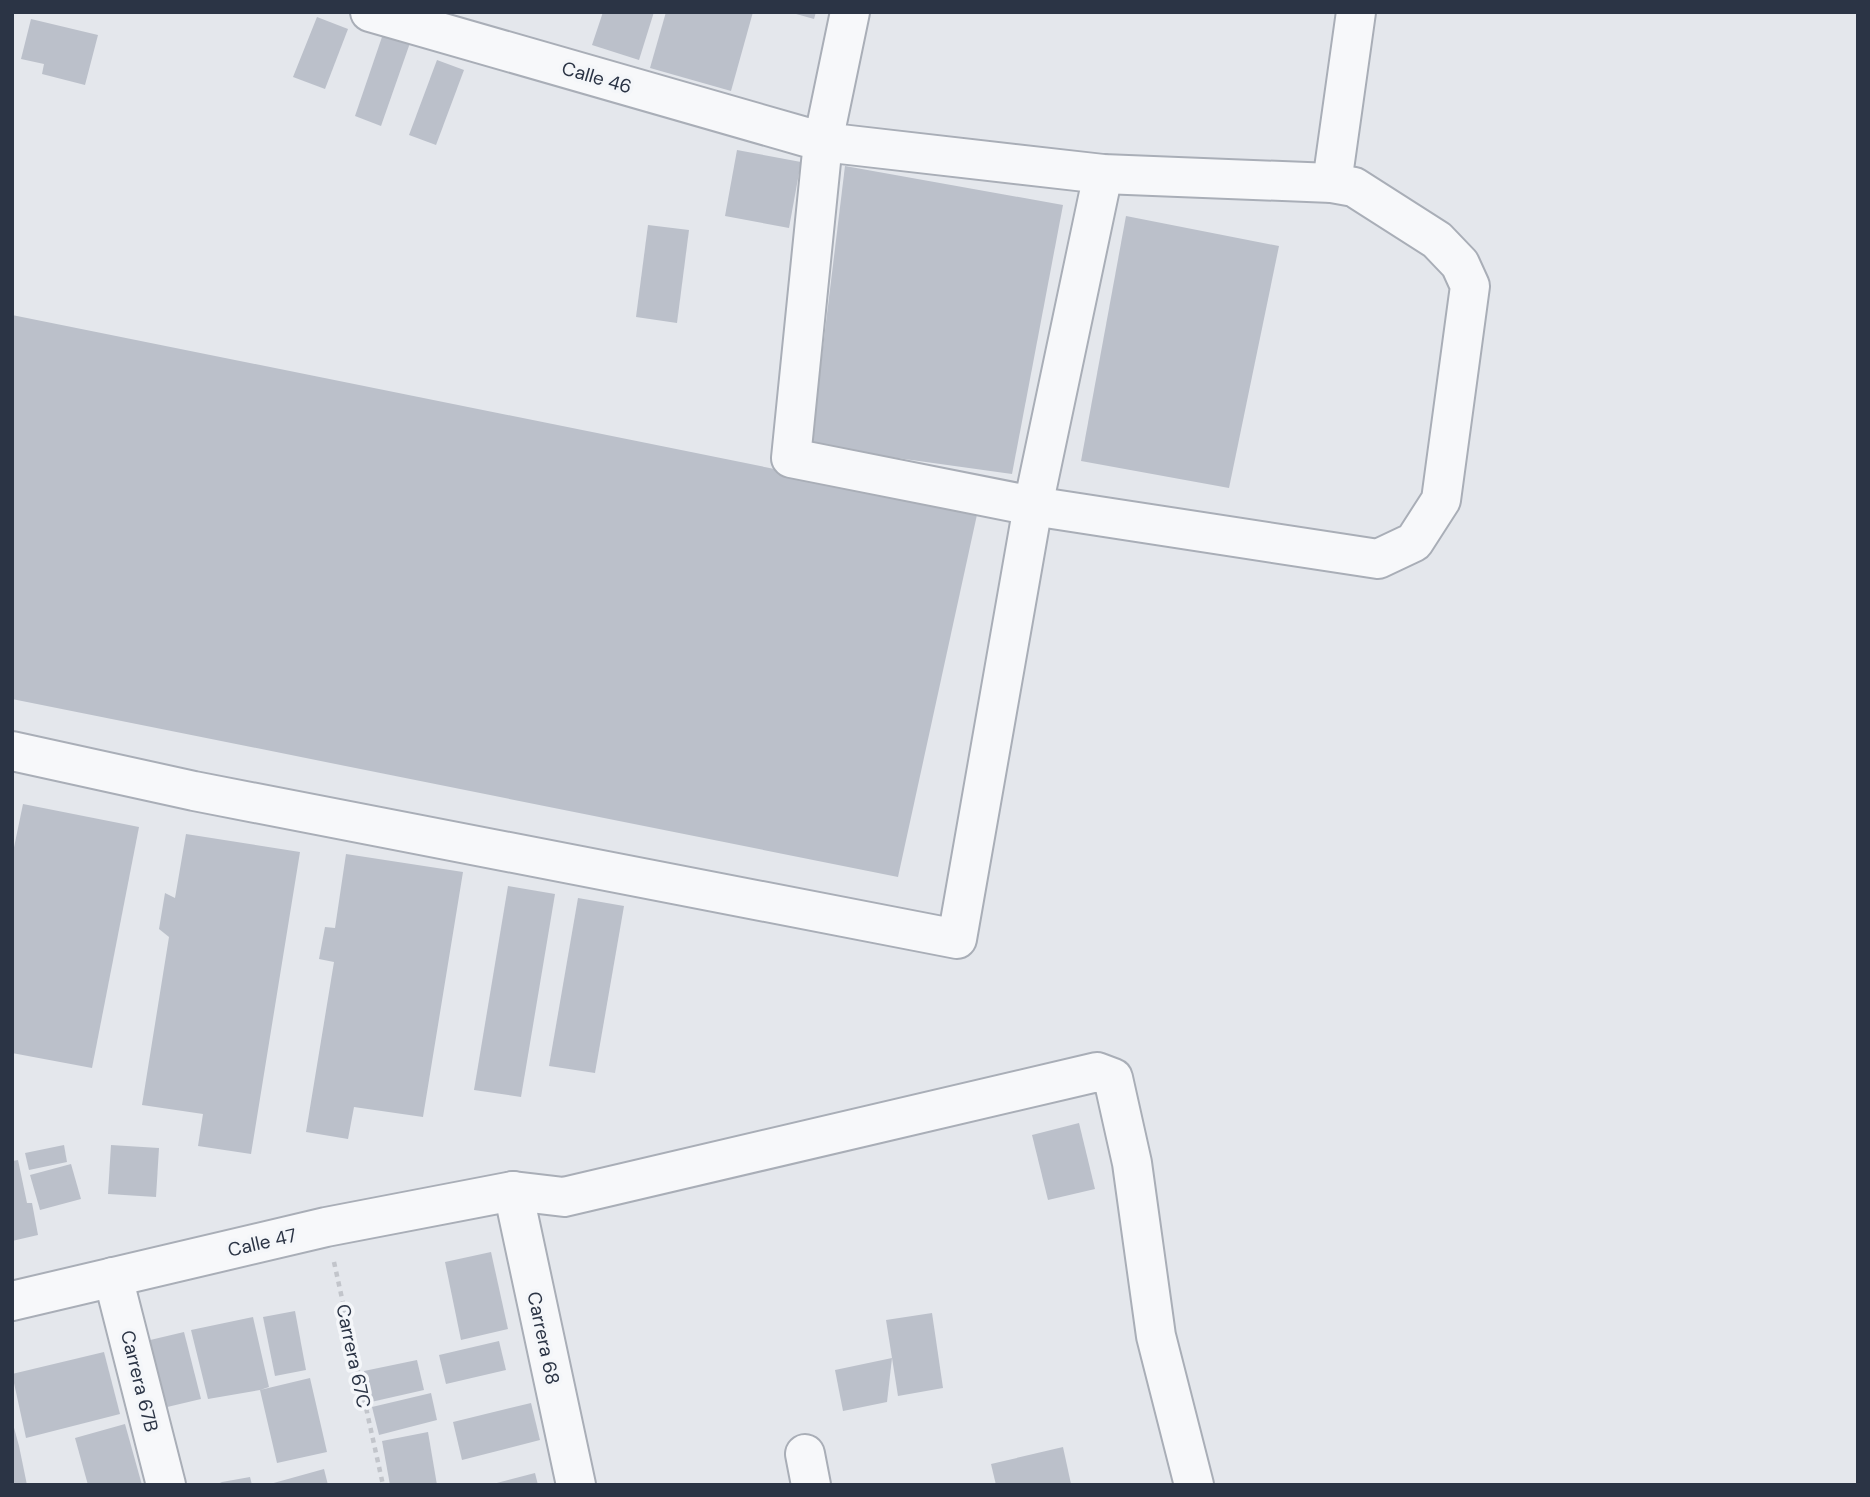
<svg xmlns="http://www.w3.org/2000/svg" width="1870" height="1497" viewBox="0 0 1870 1497" font-family="'DM Sans',sans-serif">
<style>
.building{fill:#bbc0ca}
.lines{fill:none;stroke-linecap:round;stroke-linejoin:round}
.street-casing{stroke:#a9aeb7;stroke-width:42}
.path{stroke:#c2c5cb;stroke-width:4.5;stroke-dasharray:5 5;stroke-linecap:butt}
.street{stroke:#f7f8fa;stroke-width:38}
.labels{text-anchor:middle;stroke-width:7;stroke-linejoin:round;paint-order:stroke}
.street-label{font-size:19px;fill:#2b3445;stroke:#f4f6f9}
</style>
<rect width="100%" height="100%" fill="#e4e7ec"/>
<g class="building">
<path d="M 603,12 L 654,12 L 639,60 L 592,45 Z"/>
<path d="M 666,12 L 753,12 L 731,91 L 650,68 Z"/>
<path d="M 789,12 L 816,12 L 814,19 Z"/>
<path d="M 317,17 L 348,29 L 325,89 L 293,77 Z"/>
<path d="M 31,19 L 98,35 L 85,85 L 42,74 L 44,64 L 21,59 Z"/>
<path d="M 383,34 L 410,43 L 381,126 L 355,116 Z"/>
<path d="M 437,60 L 464,70 L 436,145 L 409,135 Z"/>
<path d="M 737,150 L 801,162 L 789,228 L 725,216 Z"/>
<path d="M 845,166 L 1063,205 L 1012,474 L 811,446 Z"/>
<path d="M 1126,216 L 1279,246 L 1229,488 L 1081,461 Z"/>
<path d="M 648,225 L 689,230 L 677,323 L 636,317 Z"/>
<path d="M 12,315 L 978,510 L 898,877 L 12,699 Z"/>
<path d="M 23,804 L 139,827 L 92,1068 L 12,1053 L 12,857 Z"/>
<path d="M 186,834 L 300,852 L 251,1154 L 198,1146 L 203,1114 L 142,1105 L 169,937 L 159,929 L 165,893 L 175,898 Z"/>
<path d="M 346,854 L 463,872 L 423,1117 L 354,1107 L 348,1139 L 306,1132 L 334,962 L 319,959 L 325,927 L 335,928 Z"/>
<path d="M 508,886 L 555,894 L 521,1097 L 474,1090 Z"/>
<path d="M 578,898 L 624,906 L 595,1073 L 549,1066 Z"/>
<path d="M 1079,1123 L 1095,1189 L 1048,1200 L 1032,1135 Z"/>
<path d="M 64,1145 L 67,1162 L 29,1170 L 25,1153 Z"/>
<path d="M 111,1145 L 159,1148 L 156,1197 L 108,1194 Z"/>
<path d="M 18,1160 L 27,1203 L 32,1203 L 38,1235 L 12,1241 L 12,1161 Z"/>
<path d="M 71,1164 L 81,1199 L 40,1210 L 30,1175 Z"/>
<path d="M 491,1252 L 508,1329 L 461,1340 L 445,1262 Z"/>
<path d="M 295,1311 L 306,1370 L 275,1376 L 263,1317 Z"/>
<path d="M 932,1313 L 943,1388 L 898,1396 L 886,1320 Z"/>
<path d="M 253,1317 L 269,1387 L 260,1390 L 310,1378 L 327,1452 L 277,1463 L 260,1390 L 208,1399 L 191,1330 Z"/>
<path d="M 184,1332 L 201,1399 L 163,1408 L 146,1341 Z"/>
<path d="M 499,1341 L 506,1370 L 446,1384 L 439,1355 Z"/>
<path d="M 104,1352 L 120,1414 L 26,1438 L 12,1374 Z"/>
<path d="M 892,1358 L 887,1402 L 843,1411 L 835,1370 Z"/>
<path d="M 417,1360 L 424,1390 L 371,1402 L 364,1371 Z"/>
<path d="M 431,1393 L 437,1420 L 379,1435 L 372,1407 Z"/>
<path d="M 531,1403 L 540,1440 L 462,1460 L 453,1422 Z"/>
<path d="M 13,1424 L 19,1446 L 27,1485 L 12,1485 Z"/>
<path d="M 125,1424 L 142,1485 L 88,1485 L 75,1438 Z"/>
<path d="M 428,1432 L 437,1485 L 390,1485 L 382,1441 Z"/>
<path d="M 1063,1447 L 1071,1484 L 996,1485 L 991,1464 Z"/>
<path d="M 324,1469 L 328,1485 L 270,1485 L 270,1484 Z"/>
<path d="M 535,1473 L 538,1485 L 493,1485 L 493,1484 Z"/>
<path d="M 250,1477 L 252,1485 L 215,1485 L 222,1482 Z"/>
</g>
<g class="lines">
<defs>
<g id="street">
<path d="M 370,12 L 823,142 L 1103,174 L 1332,183 L 1354,187 L 1437,240 L 1460,264 L 1470,286 L 1441,500 L 1414,542 L 1378,559 L 1033,506 L 791,458 L 823,142 L 850,12"/>
<path d="M 1332,183 L 1356,12"/>
<path d="M 12,751 L 194,791 L 957,939 L 1033,506 L 1103,174"/>
<path d="M 513,1191 L 576,1485"/>
<path d="M 113,1277 L 166,1485"/>
<path d="M 12,1301 L 326,1227 L 513,1191 L 564,1197 L 1097,1072 L 1113,1078 L 1132,1163 L 1156,1336 L 1194,1485"/>
<path d="M 805,1454 L 811,1485"/>
</g>
</defs>
<use href="#street" class="street-casing"/>
<path class="path" d="M 334,1262 L 383,1485"/>
<use href="#street" class="street"/>
</g>
<g class="labels">
<g class="street-label">
<text transform="translate(597 77) rotate(16)" y="7">Calle 46</text>
<text transform="translate(262 1242) rotate(-13)" y="7">Calle 47</text>
<text transform="translate(544 1338) rotate(78)" y="7">Carrera 68</text>
<text transform="translate(354 1356) rotate(78)" y="7">Carrera 67C</text>
<text transform="translate(140 1381) rotate(76)" y="7">Carrera 67B</text>
</g>
</g>
<rect width="1870" height="1497" fill="none" stroke="#2b3445" stroke-width="28"/>
</svg>
